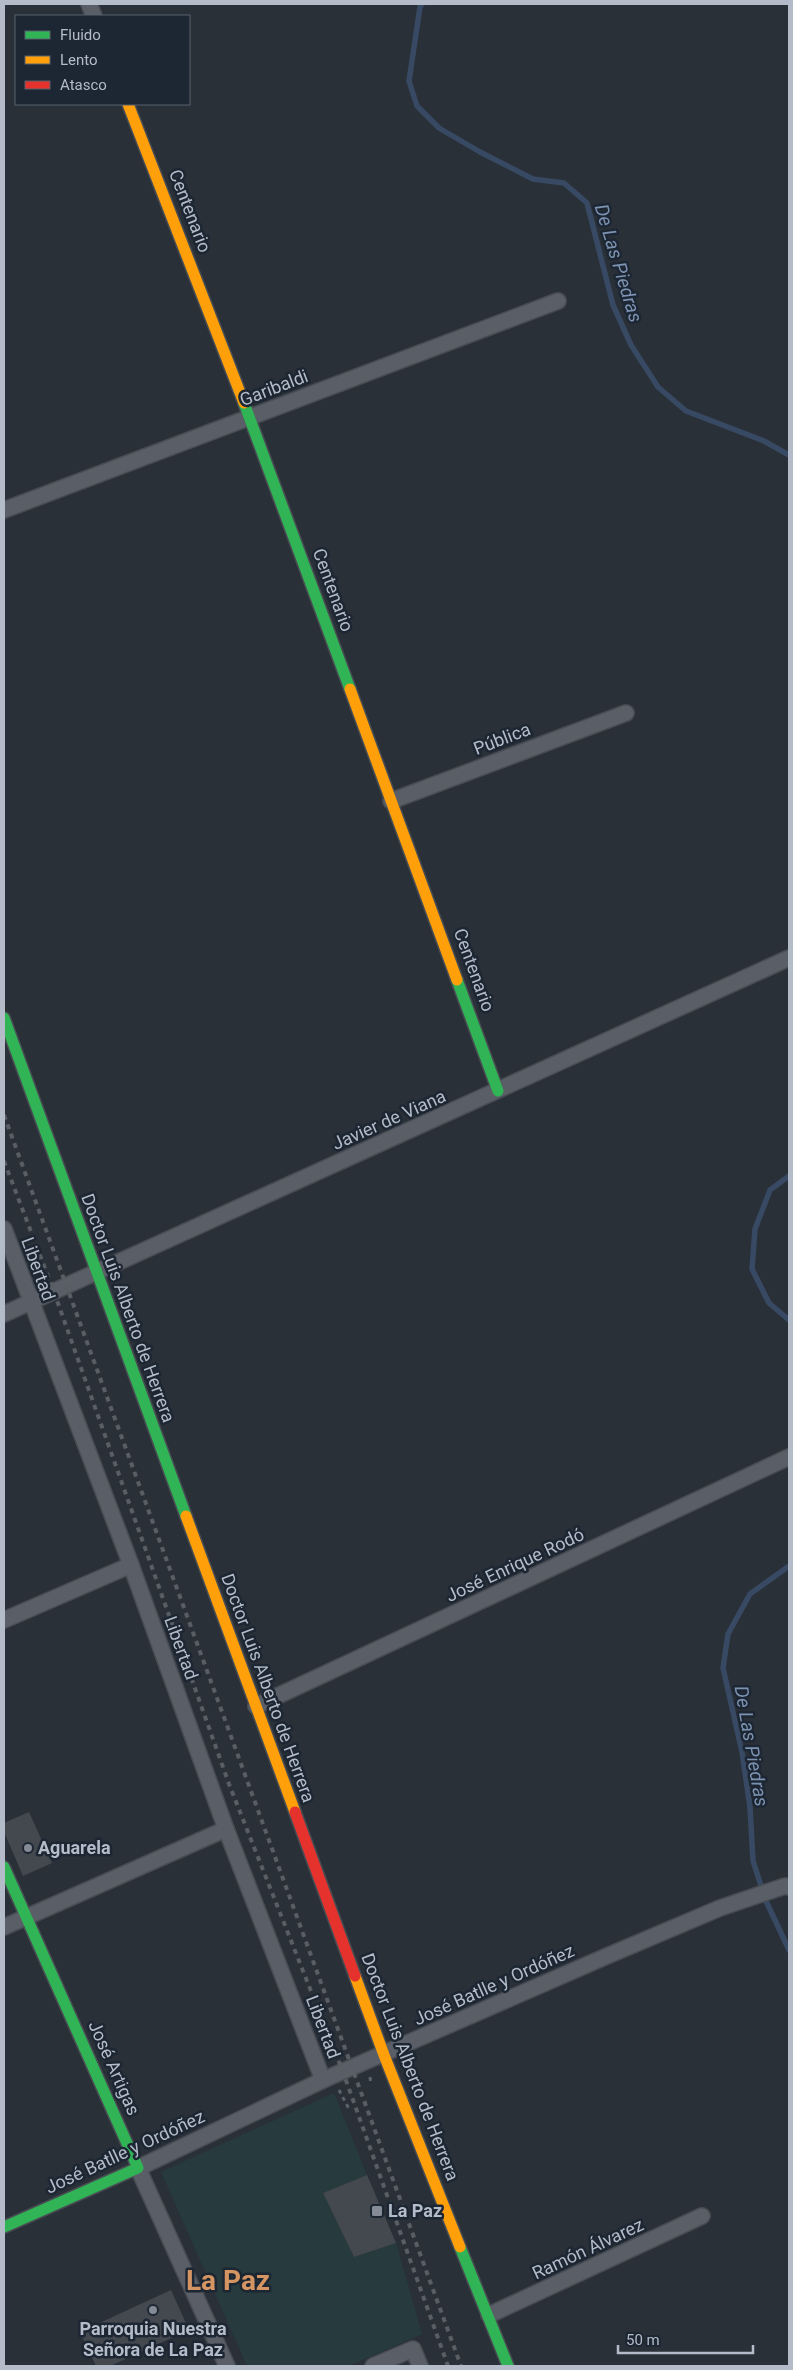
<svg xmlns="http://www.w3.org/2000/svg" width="793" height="2370" viewBox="0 0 793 2370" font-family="Roboto,sans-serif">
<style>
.green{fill:#273a3e}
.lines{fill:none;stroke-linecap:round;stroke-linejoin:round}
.stream{stroke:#384963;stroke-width:5.5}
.building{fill:#444950}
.street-casing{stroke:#484c53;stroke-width:18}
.fast-casing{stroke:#484c53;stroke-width:14}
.slow-casing{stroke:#484c53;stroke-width:14}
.jam-casing{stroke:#484c53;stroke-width:14}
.path{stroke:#5d636a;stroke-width:3;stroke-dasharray:4 4;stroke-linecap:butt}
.street{stroke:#5a5e66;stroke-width:15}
.fast{stroke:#30b455;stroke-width:11}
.slow{stroke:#ff9f0a;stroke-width:11}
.jam{stroke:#e5322d;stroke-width:11}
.rail{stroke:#595d64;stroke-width:4;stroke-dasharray:5 5;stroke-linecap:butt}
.poi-dot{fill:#848b96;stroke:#1d2633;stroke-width:2}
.labels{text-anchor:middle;stroke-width:5;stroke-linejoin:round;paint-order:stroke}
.street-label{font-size:18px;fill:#b4bcc9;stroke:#1d2633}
.poi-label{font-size:18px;font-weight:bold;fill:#b4bcc9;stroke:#1d2633;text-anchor:start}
.water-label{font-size:19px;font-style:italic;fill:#7c92b1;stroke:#1d2633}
.town-label{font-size:28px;font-weight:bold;fill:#d59563;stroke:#1d2633}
</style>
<rect width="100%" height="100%" fill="#2a3038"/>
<path class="green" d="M 334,2093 L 367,2175 L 323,2193 L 354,2257 L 396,2243 L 422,2334 L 349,2366 L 247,2366 L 161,2172 Z"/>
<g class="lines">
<g class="stream">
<path d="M 422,4 L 420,7 L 409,81 L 417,106 L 439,128 L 480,152 L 533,179 L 564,183 L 587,203 L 613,305 L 631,345 L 658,387 L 686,411 L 764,441 L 789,455"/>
<path d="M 789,1176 L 770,1190 L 755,1229 L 752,1269 L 769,1303 L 789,1320"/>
<path d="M 789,1566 L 750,1594 L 728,1634 L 723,1668 L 742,1752 L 750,1807 L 753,1861 L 766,1901 L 789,1950"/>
</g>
</g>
<g class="building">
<path d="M 29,1812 L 52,1863 L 23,1876 L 4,1832 L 4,1823 Z"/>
<path d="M 367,2175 L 396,2243 L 354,2257 L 323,2193 Z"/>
<path d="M 171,2290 L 189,2330 L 110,2366 L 96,2366 L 80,2332 Z"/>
</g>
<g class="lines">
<defs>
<g id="street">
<path d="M 89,4 L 94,16"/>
<path d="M 4,510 L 558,301"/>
<path d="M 391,801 L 626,713"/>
<path d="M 4,1229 L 131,1565 L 226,1829 L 323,2080"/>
<path d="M 4,1314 L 789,958"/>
<path d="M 4,1620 L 131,1565"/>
<path d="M 256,1706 L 789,1457"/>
<path d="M 4,1927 L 226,1829"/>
<path d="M 489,2315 L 702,2216"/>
<path d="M 227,2366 L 138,2168 L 323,2080 L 607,1956 L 720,1908 L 785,1886 L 789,1887"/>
<path d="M 373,2366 L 413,2349 L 420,2366"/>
</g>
<g id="fast">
<path d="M 244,403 L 350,689"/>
<path d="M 457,980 L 498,1091"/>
<path d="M 4,1018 L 186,1516"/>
<path d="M 4,1867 L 138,2168 L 4,2227"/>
<path d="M 460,2247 L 508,2366"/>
</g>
<g id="slow">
<path d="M 128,104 L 244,403"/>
<path d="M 350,689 L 457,980"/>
<path d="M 186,1516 L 295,1812"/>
<path d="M 355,1976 L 384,2055 L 460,2247"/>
</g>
<path id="jam" d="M 295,1812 L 355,1976"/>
</defs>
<use href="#street" class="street-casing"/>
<use href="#fast" class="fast-casing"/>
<use href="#slow" class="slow-casing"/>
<use href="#jam" class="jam-casing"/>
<g class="path">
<path d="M 370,2077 L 371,2085"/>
<path d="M 339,2090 L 349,2109"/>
</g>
<use href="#street" class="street"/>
<use href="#fast" class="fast"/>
<use href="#slow" class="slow"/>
<use href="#jam" class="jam"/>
<g class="rail">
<path d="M 4,1115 L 461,2366"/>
<path d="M 4,1161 L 54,1292 L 229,1784 L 343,2072 L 448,2366"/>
</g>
</g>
<g class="poi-dot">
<circle cx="28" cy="1848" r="5"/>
<rect x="371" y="2205" width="12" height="12" rx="2.5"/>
<circle cx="153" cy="2310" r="5"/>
</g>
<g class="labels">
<g class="street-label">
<text transform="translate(190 211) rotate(69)" y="6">Centenario</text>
<text transform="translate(274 388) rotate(-21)" y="6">Garibaldi</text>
<text transform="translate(333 590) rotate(70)" y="6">Centenario</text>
<text transform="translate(502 739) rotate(-21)" y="6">Pública</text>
<text transform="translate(474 970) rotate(70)" y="6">Centenario</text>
<text transform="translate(389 1120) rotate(-24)" y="6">Javier de Viana</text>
<text transform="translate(38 1269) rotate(70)" y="6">Libertad</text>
<text transform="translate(128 1308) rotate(70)" y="6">Doctor Luis Alberto de Herrera</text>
<text transform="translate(515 1565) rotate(-25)" y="6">José Enrique Rodó</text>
<text transform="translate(181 1648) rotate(70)" y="6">Libertad</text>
<text transform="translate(268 1688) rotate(70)" y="6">Doctor Luis Alberto de Herrera</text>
<text transform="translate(494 1985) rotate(-24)" y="6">José Batlle y Ordóñez</text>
<text transform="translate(323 2027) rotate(69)" y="6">Libertad</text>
<text transform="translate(410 2067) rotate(69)" y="6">Doctor Luis Alberto de Herrera</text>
<text transform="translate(114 2068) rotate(66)" y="6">José Artigas</text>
<text transform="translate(125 2152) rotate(-25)" y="6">José Batlle y Ordóñez</text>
<text transform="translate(588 2249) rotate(-25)" y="6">Ramón Álvarez</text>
</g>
<g class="poi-label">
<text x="38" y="1854">Aguarela</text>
<text x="388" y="2217">La Paz</text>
<text x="153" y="2335" text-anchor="middle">Parroquia Nuestra<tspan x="153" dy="21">Señora de La Paz</tspan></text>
</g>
<g class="water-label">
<text transform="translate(619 263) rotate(73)" y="7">De Las Piedras</text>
<text transform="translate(752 1746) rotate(80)" y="7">De Las Piedras</text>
</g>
<g class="town-label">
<text x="228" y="2290">La Paz</text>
</g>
</g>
<rect width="793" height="2370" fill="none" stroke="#b4bcc9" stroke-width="10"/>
<rect x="15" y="15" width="175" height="90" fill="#1d2633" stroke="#59626f"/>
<rect x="25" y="31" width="25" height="8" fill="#30b455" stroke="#59626f"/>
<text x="60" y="40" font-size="15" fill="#b4bcc9">Fluido</text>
<rect x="25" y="56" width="25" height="8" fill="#ff9f0a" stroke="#59626f"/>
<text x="60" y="65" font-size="15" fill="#b4bcc9">Lento</text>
<rect x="25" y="81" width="25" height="8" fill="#e5322d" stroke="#59626f"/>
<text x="60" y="90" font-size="15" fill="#b4bcc9">Atasco</text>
<path d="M618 2345v8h135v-8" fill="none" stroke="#b4bcc9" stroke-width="2.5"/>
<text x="626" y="2345" font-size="15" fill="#b4bcc9" stroke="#1d2633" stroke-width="4" paint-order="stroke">50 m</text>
</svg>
